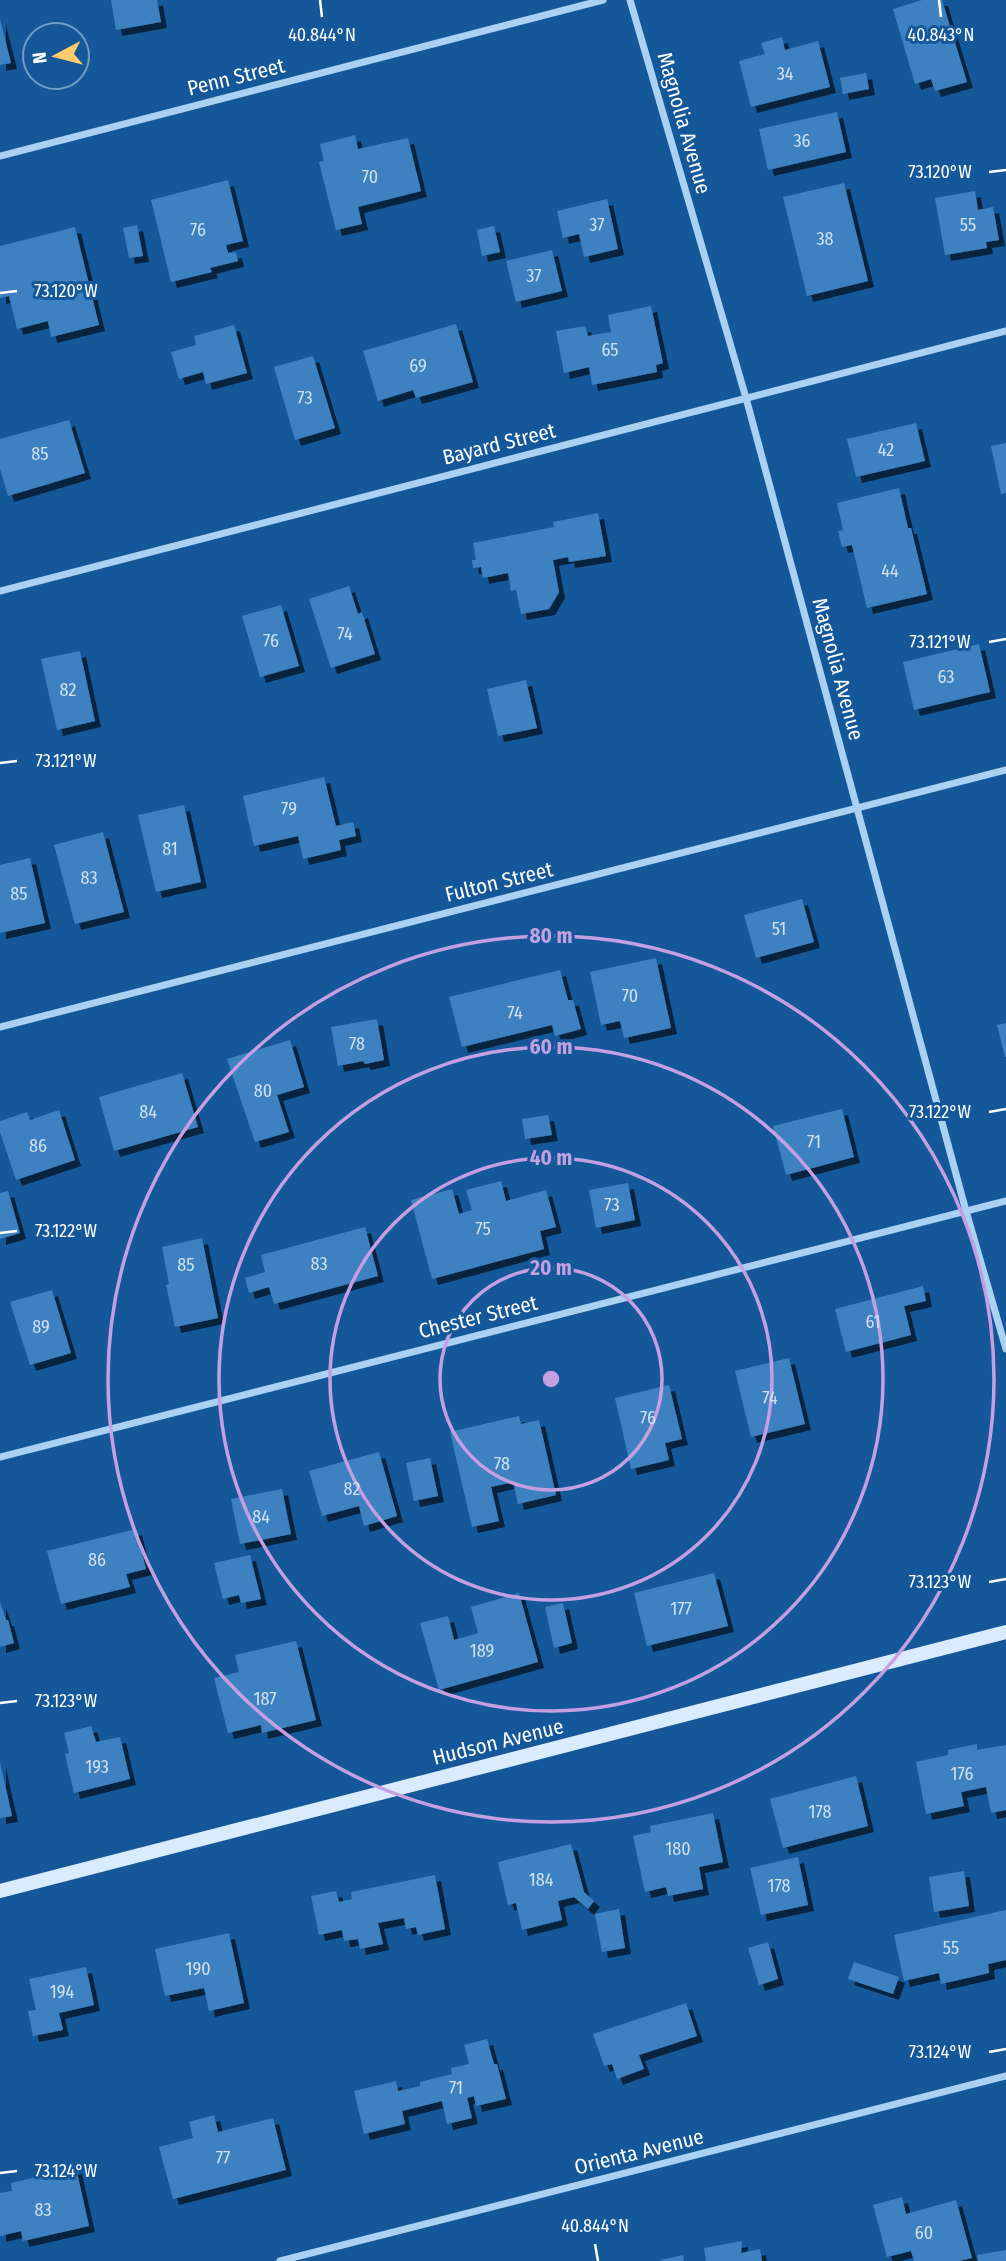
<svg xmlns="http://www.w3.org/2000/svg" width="1006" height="2261" viewBox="0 0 1006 2261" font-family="'Fira Sans Condensed',sans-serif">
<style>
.building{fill:#3e81c1;filter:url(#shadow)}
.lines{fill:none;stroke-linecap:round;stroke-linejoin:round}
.street{stroke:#aad0f2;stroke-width:7}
.secondary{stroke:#d9ebfc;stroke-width:14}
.ticks{fill:none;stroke:#fff;stroke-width:2.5}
.ring{fill:none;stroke:#c4a0e2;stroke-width:3.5}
.labels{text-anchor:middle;stroke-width:6;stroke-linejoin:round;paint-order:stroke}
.number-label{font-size:18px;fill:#cfe0f0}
.street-label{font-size:21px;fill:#fff;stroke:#15589a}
.ticks-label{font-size:18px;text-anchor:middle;fill:#fff;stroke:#15589a;stroke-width:6;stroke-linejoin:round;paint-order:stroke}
.centre{fill:#c4a0e2;stroke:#15589a;stroke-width:3.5}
.ring-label{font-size:21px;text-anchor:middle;font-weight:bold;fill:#c4a0e2;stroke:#15589a;stroke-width:6;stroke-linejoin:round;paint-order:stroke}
</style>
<defs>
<filter id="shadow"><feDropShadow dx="6" dy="6" stdDeviation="0" flood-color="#0009"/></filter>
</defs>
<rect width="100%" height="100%" fill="#15589a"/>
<g class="building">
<path d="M 111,0 L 157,0 L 161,22 L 116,30 Z"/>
<path d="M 922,0 L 942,0 L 967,82 L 935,91 L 931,79 L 915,84 L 893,9 Z"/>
<path d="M 0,19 L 11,63 L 0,65 Z"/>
<path d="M 782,37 L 785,50 L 818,41 L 830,87 L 751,107 L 739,61 L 765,54 L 761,43 Z"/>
<path d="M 866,73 L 869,89 L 843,94 L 840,78 Z"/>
<path d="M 837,112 L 846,152 L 768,170 L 759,129 Z"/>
<path d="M 355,135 L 358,149 L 408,138 L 421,191 L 358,207 L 362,224 L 336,230 L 319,162 L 324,161 L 320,144 Z"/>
<path d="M 228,180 L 243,241 L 226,245 L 228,253 L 236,252 L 238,261 L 210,268 L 212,272 L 171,282 L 151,200 Z"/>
<path d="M 844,183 L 868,281 L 807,296 L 783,197 Z"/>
<path d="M 975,191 L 978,210 L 993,207 L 999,240 L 986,242 L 987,248 L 945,255 L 935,198 Z"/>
<path d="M 607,199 L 618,249 L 584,257 L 579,234 L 563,238 L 557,211 Z"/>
<path d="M 137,225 L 143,256 L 129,258 L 123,228 Z"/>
<path d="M 494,226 L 500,252 L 482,256 L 477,230 Z"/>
<path d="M 75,227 L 99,325 L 51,337 L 48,321 L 17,329 L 9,296 L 0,298 L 0,246 Z"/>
<path d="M 552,250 L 562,291 L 516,302 L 506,261 Z"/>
<path d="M 651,306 L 663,363 L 656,365 L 657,372 L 592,385 L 589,367 L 564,373 L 556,331 L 585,326 L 588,336 L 611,332 L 608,315 Z"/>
<path d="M 456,324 L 473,382 L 416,398 L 413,390 L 378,401 L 363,351 Z"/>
<path d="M 234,325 L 247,373 L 206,384 L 203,372 L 179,379 L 171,352 L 196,345 L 194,336 Z"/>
<path d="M 313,356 L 335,428 L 295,440 L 274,367 Z"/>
<path d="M 69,420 L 85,473 L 8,496 L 0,469 L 0,439 Z"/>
<path d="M 916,423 L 925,461 L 856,477 L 847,439 Z"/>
<path d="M 1006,443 L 1006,493 L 1001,494 L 991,446 Z"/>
<path d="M 899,488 L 908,528 L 911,528 L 927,594 L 867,608 L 852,545 L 842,547 L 838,531 L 843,530 L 837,503 Z"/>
<path d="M 598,513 L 606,556 L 569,562 L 568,557 L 553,560 L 559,592 L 549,609 L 521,614 L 516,590 L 511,591 L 508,573 L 483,578 L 481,567 L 473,568 L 472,560 L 476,560 L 473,543 L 554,527 L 553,522 Z"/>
<path d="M 349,586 L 358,614 L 362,612 L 375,654 L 331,668 L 309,599 Z"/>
<path d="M 281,605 L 299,666 L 260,677 L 242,616 Z"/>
<path d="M 979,644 L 990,692 L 914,710 L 903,662 Z"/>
<path d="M 80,651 L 95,721 L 57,730 L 41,659 Z"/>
<path d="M 526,680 L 537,728 L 498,736 L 487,689 Z"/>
<path d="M 324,777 L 336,826 L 353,822 L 356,836 L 339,840 L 341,850 L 303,859 L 298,836 L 254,846 L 243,796 Z"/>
<path d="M 184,805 L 201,882 L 156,892 L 138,815 Z"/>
<path d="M 103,832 L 124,912 L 75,924 L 54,845 Z"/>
<path d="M 30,858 L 45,923 L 0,933 L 0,865 Z"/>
<path d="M 802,899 L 814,942 L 756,958 L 744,915 Z"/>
<path d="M 656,958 L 671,1028 L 624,1038 L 620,1021 L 601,1025 L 590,972 Z"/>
<path d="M 560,970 L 568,1000 L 573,1000 L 581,1029 L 555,1036 L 552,1025 L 462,1047 L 449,997 Z"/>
<path d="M 377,1019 L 384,1060 L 365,1064 L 363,1061 L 338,1066 L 331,1027 Z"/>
<path d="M 1006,1023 L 1006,1057 L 1005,1057 L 997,1025 Z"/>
<path d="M 290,1040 L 304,1087 L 277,1095 L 289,1132 L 255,1142 L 227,1059 Z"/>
<path d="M 182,1073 L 198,1127 L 114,1151 L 99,1097 Z"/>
<path d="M 842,1109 L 854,1157 L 786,1175 L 773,1126 Z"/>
<path d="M 59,1110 L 75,1160 L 16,1180 L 0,1132 L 0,1121 L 27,1112 L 30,1120 Z"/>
<path d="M 548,1115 L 552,1135 L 525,1139 L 522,1119 Z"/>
<path d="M 501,1181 L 506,1201 L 546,1190 L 556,1227 L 540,1231 L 544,1249 L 432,1279 L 411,1200 L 452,1189 L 459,1214 L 472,1210 L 466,1190 Z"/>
<path d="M 628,1183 L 635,1220 L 596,1228 L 589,1190 Z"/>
<path d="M 8,1191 L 20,1233 L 0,1239 L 0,1193 Z"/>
<path d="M 365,1227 L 378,1276 L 274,1304 L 269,1287 L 249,1293 L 245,1278 L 265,1272 L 261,1255 Z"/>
<path d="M 202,1238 L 218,1318 L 175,1327 L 166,1285 L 169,1284 L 162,1247 Z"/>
<path d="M 923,1286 L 926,1301 L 904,1306 L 911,1335 L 846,1352 L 835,1309 Z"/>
<path d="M 52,1290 L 71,1353 L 30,1365 L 10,1302 Z"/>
<path d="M 789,1358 L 805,1424 L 751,1437 L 735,1371 Z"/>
<path d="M 669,1385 L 682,1439 L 665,1443 L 669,1460 L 631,1469 L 615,1398 Z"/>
<path d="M 519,1416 L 521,1424 L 539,1420 L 556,1495 L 518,1504 L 513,1482 L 491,1487 L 499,1521 L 472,1527 L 450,1432 Z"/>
<path d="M 379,1452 L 397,1516 L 364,1526 L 359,1506 L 322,1516 L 309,1471 Z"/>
<path d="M 430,1458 L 438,1496 L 414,1501 L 406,1463 Z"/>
<path d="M 282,1489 L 291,1534 L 240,1544 L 231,1499 Z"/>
<path d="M 136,1529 L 146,1569 L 126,1574 L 130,1587 L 61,1604 L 47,1551 Z"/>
<path d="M 250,1555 L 261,1599 L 241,1603 L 239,1595 L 223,1599 L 214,1563 Z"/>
<path d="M 714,1573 L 728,1626 L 647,1646 L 634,1593 Z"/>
<path d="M 519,1593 L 538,1662 L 439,1690 L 420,1623 L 448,1616 L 454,1640 L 478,1633 L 471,1607 Z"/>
<path d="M 0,1602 L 6,1620 L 8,1620 L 14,1643 L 0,1647 Z"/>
<path d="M 563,1603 L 572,1643 L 554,1648 L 545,1607 Z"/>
<path d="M 296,1641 L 316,1720 L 262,1733 L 261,1725 L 228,1733 L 214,1678 L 239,1672 L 235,1655 Z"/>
<path d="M 91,1726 L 96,1742 L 120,1737 L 130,1779 L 74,1793 L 65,1754 L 69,1753 L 64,1733 Z"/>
<path d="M 977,1744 L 977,1750 L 1006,1745 L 1006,1810 L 991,1813 L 986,1787 L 961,1792 L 964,1806 L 926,1814 L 916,1762 L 948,1755 L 948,1750 Z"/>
<path d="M 0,1762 L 12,1816 L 0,1818 Z"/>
<path d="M 856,1776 L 868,1826 L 783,1848 L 770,1799 Z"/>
<path d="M 713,1813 L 723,1862 L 699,1867 L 703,1889 L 668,1896 L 666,1887 L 645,1892 L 633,1836 L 651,1832 L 650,1826 Z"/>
<path d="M 571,1844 L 584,1892 L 594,1901 L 588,1909 L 574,1897 L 558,1901 L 562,1920 L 522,1930 L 516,1903 L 508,1905 L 498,1862 Z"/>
<path d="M 798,1857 L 808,1905 L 761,1915 L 750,1868 Z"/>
<path d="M 964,1871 L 969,1906 L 934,1912 L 929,1877 Z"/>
<path d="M 435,1875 L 445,1929 L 418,1935 L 416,1927 L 406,1929 L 404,1918 L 378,1923 L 383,1944 L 360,1949 L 358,1939 L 344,1941 L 342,1930 L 319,1935 L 311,1896 L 336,1891 L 339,1902 L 352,1899 L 351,1892 Z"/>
<path d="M 619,1909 L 625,1948 L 602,1952 L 595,1914 Z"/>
<path d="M 1006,1910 L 1006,1960 L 988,1964 L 989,1973 L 941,1984 L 939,1973 L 904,1981 L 894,1935 Z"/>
<path d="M 229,1933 L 244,2003 L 209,2011 L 204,1988 L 165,1996 L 155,1949 Z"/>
<path d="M 768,1942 L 778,1979 L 759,1985 L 748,1948 Z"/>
<path d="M 854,1962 L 899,1977 L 893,1994 L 848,1979 Z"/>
<path d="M 86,1967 L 94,2005 L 59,2013 L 63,2030 L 33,2036 L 28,2011 L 36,2010 L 29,1979 Z"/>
<path d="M 686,2003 L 697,2036 L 639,2055 L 644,2069 L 617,2079 L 612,2064 L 604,2066 L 593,2034 Z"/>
<path d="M 487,2039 L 494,2064 L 497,2064 L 506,2099 L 476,2106 L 474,2096 L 467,2098 L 472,2118 L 447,2124 L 442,2101 L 402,2111 L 405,2124 L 364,2134 L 354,2091 L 396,2081 L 398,2091 L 420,2086 L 420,2082 L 452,2074 L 451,2068 L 469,2064 L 464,2045 Z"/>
<path d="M 214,2115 L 218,2132 L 273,2118 L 286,2170 L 173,2199 L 159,2147 L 193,2138 L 189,2122 Z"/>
<path d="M 76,2168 L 89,2226 L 23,2241 L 21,2231 L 0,2236 L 0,2193 L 12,2191 L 11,2183 Z"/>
<path d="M 902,2197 L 906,2214 L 956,2200 L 972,2258 L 959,2261 L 914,2261 L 911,2251 L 887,2257 L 873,2205 Z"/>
<path d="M 742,2241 L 741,2253 L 760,2249 L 762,2261 L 706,2261 L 704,2248 Z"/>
<path d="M 1006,2250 L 1006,2261 L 978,2261 L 977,2255 Z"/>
<path d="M 683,2255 L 684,2261 L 661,2261 L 661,2260 Z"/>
</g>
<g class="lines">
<g class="street">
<path d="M 630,0 L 746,398 L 966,1211 L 1006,1349"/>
<path d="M 0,156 L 603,0"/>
<path d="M 0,591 L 1006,331"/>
<path d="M 0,1027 L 1006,770"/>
<path d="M 0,1457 L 1006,1201"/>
<path d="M 280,2261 L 1006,2076"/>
</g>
<path class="secondary" d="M 0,1891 L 1006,1632"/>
</g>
<path class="ticks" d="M 320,0 L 322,17M 939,0 L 941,17M 989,172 L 1006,170M 0,293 L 17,291M 989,642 L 1006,639M 0,763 L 17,761M 989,1112 L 1006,1109M 0,1233 L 17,1231M 989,1582 L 1006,1579M 0,1703 L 17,1701M 989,2052 L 1006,2049M 0,2173 L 17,2171M 595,2244 L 598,2261"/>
<g class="ring">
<circle cx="551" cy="1379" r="111"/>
<circle cx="551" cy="1379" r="221"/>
<circle cx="551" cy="1379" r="332"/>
<circle cx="551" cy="1379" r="443"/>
</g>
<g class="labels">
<g class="number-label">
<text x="785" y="80">34</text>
<text x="802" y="147">36</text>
<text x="370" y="183">70</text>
<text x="597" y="231">37</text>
<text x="968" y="231">55</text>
<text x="198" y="236">76</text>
<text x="825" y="245">38</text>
<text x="534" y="282">37</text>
<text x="610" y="356">65</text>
<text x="418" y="372">69</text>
<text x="305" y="404">73</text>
<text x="886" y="456">42</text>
<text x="40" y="460">85</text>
<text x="890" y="577">44</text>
<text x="345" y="640">74</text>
<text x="271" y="647">76</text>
<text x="946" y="683">63</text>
<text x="68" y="696">82</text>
<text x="289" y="815">79</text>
<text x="170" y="855">81</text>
<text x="89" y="884">83</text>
<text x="19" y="900">85</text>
<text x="779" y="935">51</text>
<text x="630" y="1002">70</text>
<text x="515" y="1019">74</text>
<text x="357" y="1050">78</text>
<text x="263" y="1097">80</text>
<text x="148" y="1118">84</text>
<text x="814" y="1148">71</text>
<text x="38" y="1152">86</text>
<text x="612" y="1211">73</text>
<text x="483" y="1235">75</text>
<text x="319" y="1270">83</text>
<text x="186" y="1271">85</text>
<text x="873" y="1328">61</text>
<text x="41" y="1333">89</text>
<text x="770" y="1404">74</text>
<text x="648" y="1424">76</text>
<text x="502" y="1470">78</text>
<text x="352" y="1495">82</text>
<text x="261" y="1523">84</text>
<text x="97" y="1566">86</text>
<text x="681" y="1615">177</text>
<text x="482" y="1657">189</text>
<text x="265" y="1705">187</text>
<text x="97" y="1773">193</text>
<text x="962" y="1780">176</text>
<text x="820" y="1818">178</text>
<text x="678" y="1855">180</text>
<text x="541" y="1886">184</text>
<text x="779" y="1892">178</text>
<text x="951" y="1954">55</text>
<text x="198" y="1975">190</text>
<text x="62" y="1998">194</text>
<text x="456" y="2094">71</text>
<text x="223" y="2164">77</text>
<text x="43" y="2216">83</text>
<text x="924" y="2239">60</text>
</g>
<g class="street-label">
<text transform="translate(236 77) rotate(-14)" y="7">Penn Street</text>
<text transform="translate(684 123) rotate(74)" y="7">Magnolia Avenue</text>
<text transform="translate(499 444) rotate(-14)" y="7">Bayard Street</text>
<text transform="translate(838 669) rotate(75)" y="7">Magnolia Avenue</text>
<text transform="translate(499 882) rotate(-14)" y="7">Fulton Street</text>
<text transform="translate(478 1317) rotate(-14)" y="7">Chester Street</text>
<text transform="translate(498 1742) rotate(-14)" y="7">Hudson Avenue</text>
<text transform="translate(639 2152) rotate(-14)" y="7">Orienta Avenue</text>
</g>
</g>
<g class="ticks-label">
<text x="322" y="41">40.844°N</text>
<text x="941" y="41">40.843°N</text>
<text x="940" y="178">73.120°W</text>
<text x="66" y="297">73.120°W</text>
<text x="940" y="648">73.121°W</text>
<text x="66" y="767">73.121°W</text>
<text x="940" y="1118">73.122°W</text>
<text x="66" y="1237">73.122°W</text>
<text x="940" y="1588">73.123°W</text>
<text x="66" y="1707">73.123°W</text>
<text x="940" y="2058">73.124°W</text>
<text x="66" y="2177">73.124°W</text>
<text x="595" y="2232">40.844°N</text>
</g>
<circle cx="551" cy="1379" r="10" class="centre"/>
<g class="ring-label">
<text x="551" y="943">80 m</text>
<text x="551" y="1054">60 m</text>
<text x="551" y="1165">40 m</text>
<text x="551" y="1275">20 m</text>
</g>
<g transform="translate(56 56) rotate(263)"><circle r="33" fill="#15589a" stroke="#739bc2" stroke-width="2"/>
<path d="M0-5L12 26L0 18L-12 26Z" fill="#ffcb6c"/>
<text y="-10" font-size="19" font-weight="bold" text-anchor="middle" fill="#ffffff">N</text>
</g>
</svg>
